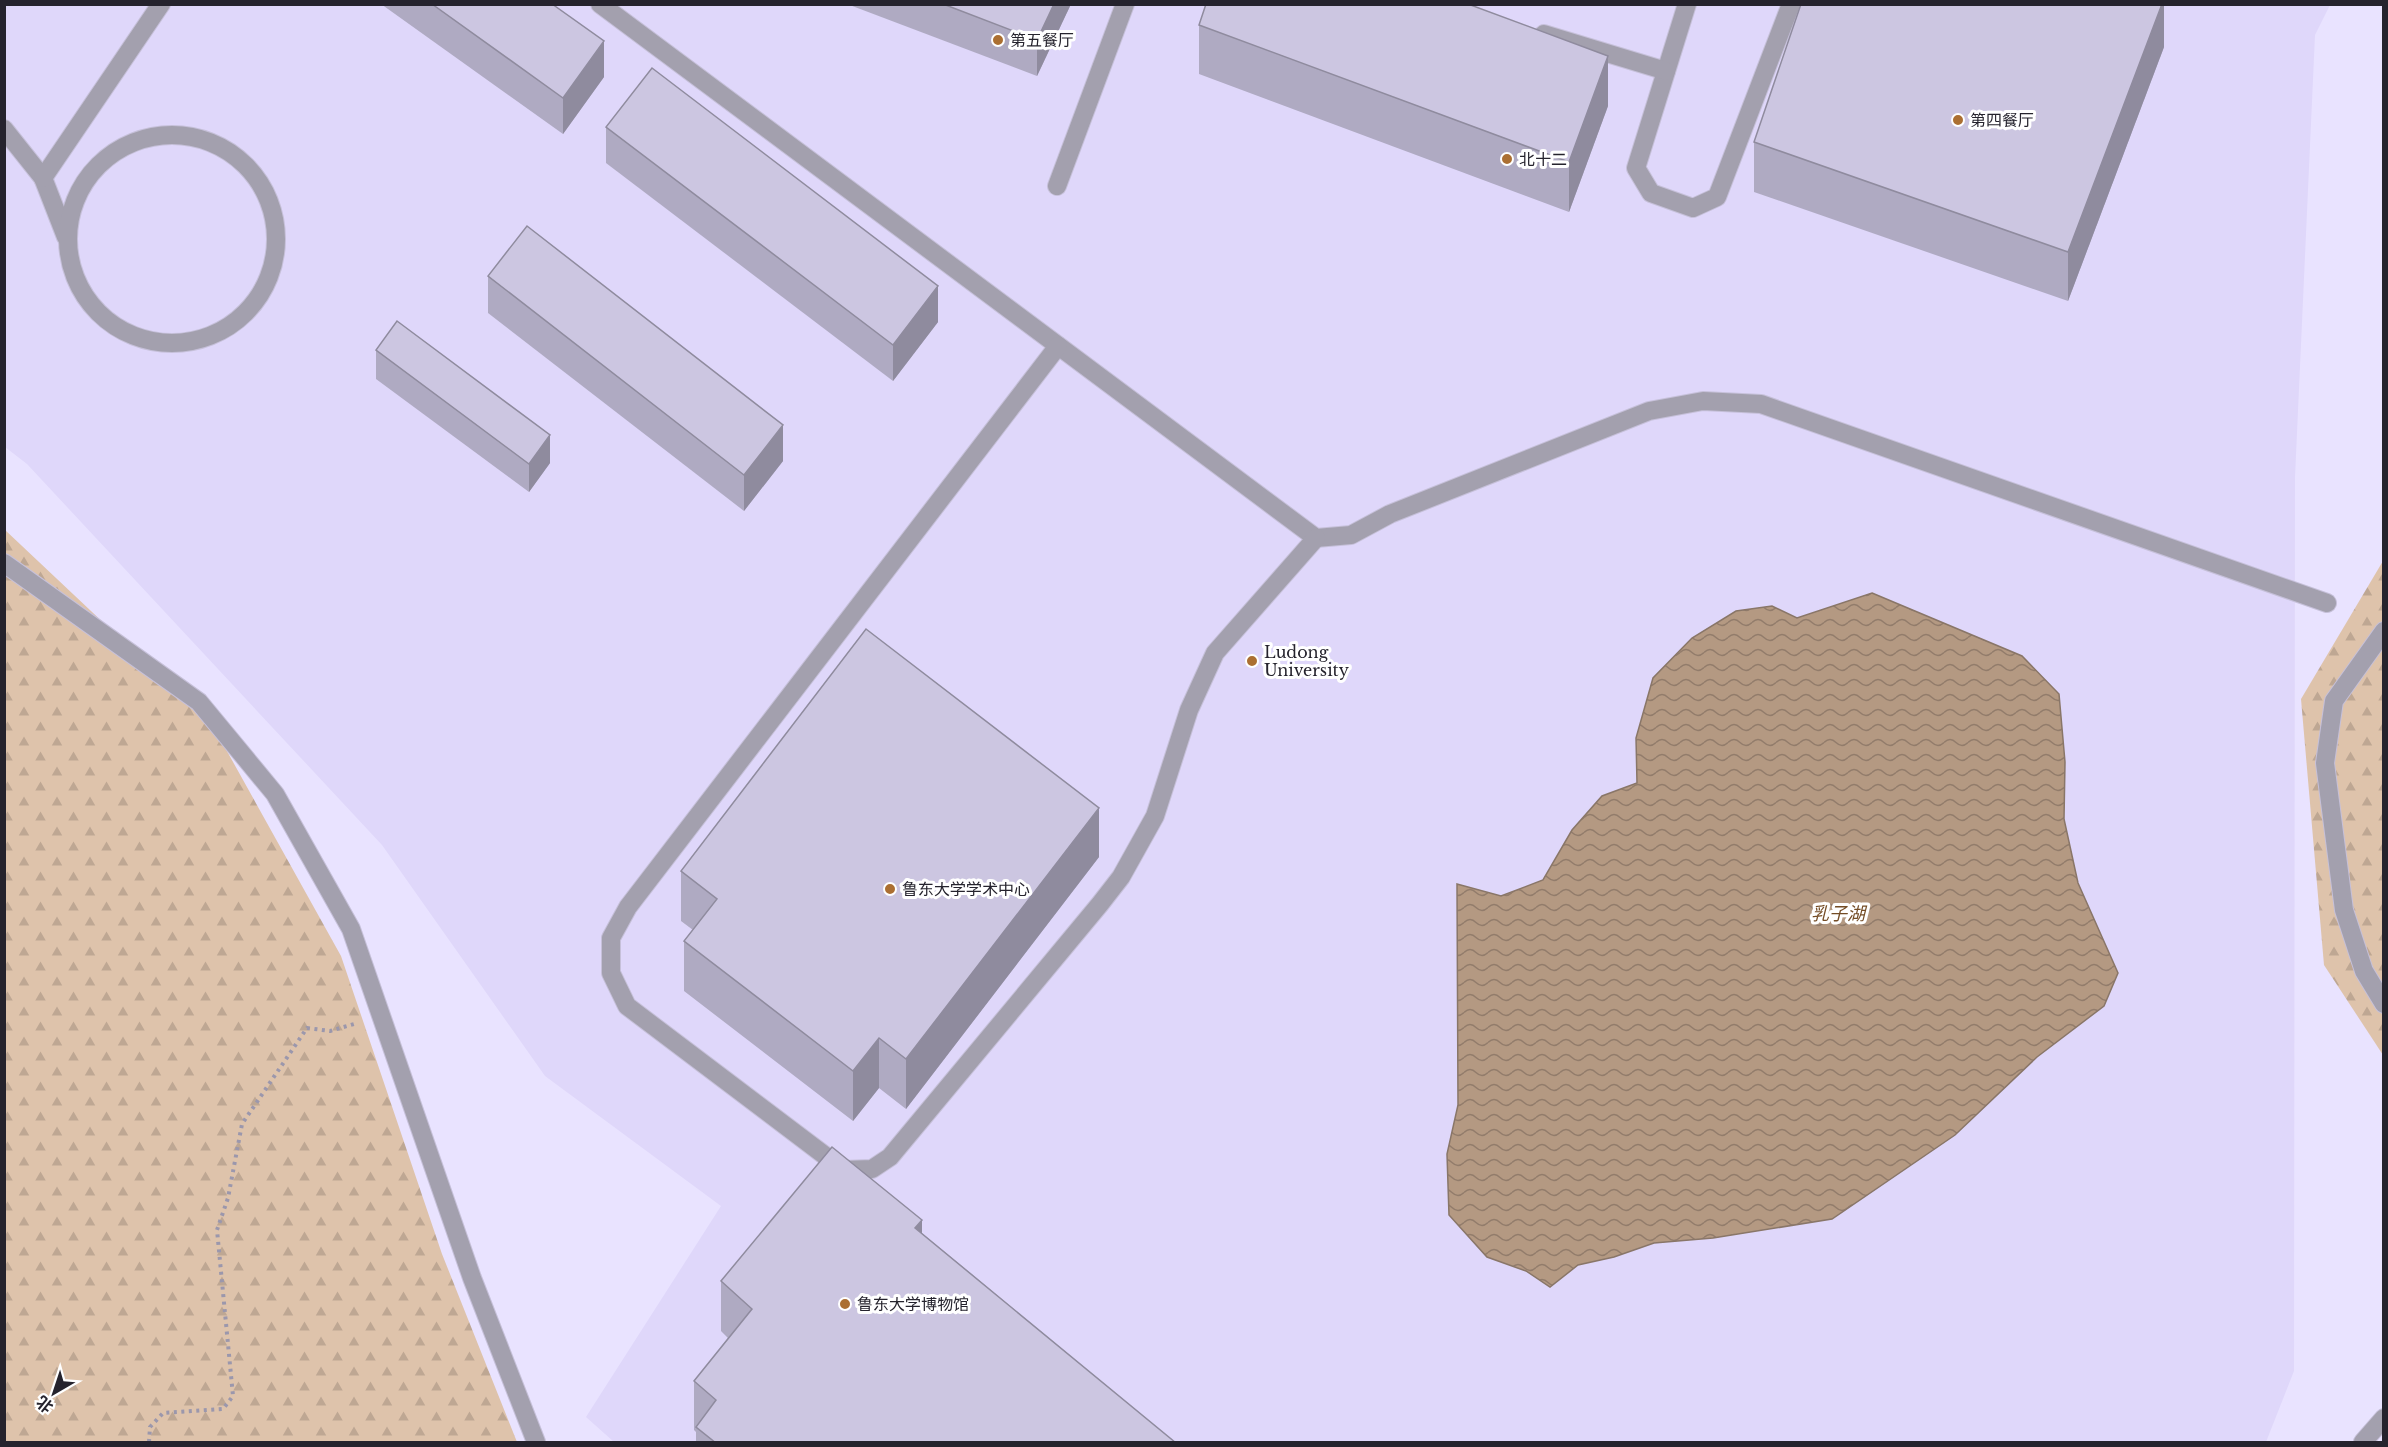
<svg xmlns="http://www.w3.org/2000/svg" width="2388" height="1447" viewBox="0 0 2388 1447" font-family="'Libre Baskerville','Noto Sans SC',serif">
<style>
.built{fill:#dfd7fa}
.forest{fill:url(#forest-firs)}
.water{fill:url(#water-waves);stroke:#897668;stroke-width:1.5}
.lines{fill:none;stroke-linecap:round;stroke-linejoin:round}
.lane-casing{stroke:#c6c0d9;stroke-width:20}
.street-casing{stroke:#c6c0d9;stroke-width:20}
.path{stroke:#9b97ac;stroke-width:4;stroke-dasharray:3 4.5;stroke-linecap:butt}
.lane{stroke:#a3a0ae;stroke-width:18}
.street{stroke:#a3a0ae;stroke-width:18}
.wall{fill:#afaac2}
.shaded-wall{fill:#8f8b9e}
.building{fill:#ccc6e1;stroke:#8f8b9e;stroke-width:1.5}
.poi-dot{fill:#ab6f32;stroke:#fff;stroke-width:2}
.labels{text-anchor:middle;stroke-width:6;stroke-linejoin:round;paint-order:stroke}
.poi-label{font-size:16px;fill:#25232d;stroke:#fff;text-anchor:start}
.water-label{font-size:18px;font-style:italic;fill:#744c25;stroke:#fff}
</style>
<defs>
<pattern id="forest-firs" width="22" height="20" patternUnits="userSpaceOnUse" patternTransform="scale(1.5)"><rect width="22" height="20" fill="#dec3ab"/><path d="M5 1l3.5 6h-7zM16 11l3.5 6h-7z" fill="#bea793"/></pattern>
<pattern id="water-waves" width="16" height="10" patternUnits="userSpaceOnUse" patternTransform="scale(1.5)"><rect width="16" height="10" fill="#b49982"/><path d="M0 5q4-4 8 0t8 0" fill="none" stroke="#927c6b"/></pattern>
</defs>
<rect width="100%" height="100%" fill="#e9e3ff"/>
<path class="built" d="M 4,5 L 2330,5 L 2315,35 L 2295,477 L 2294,1371 L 2266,1442 L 614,1442 L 586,1417 L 721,1206 L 545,1076 L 382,845 L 27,464 L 5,447 Z"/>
<g class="forest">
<path d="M 4,529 L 213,726 L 341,956 L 442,1254 L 517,1442 L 5,1442 Z"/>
<path d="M 2383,561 L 2383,1055 L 2324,965 L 2301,699 Z"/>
</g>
<path class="water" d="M 1872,593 L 2022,656 L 2059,694 L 2065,762 L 2064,819 L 2078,883 L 2118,973 L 2104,1006 L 2037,1057 L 1955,1135 L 1832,1219 L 1713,1238 L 1654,1243 L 1614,1257 L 1578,1265 L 1550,1287 L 1526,1271 L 1487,1257 L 1449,1215 L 1447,1154 L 1458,1105 L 1457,884 L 1501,896 L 1543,880 L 1572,830 L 1602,796 L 1637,783 L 1636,738 L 1653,678 L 1692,638 L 1736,611 L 1772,606 L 1797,618 Z"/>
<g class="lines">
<defs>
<g id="lane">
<path d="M 600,4 L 1316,538 L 1351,535 L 1390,514 L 1649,411 L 1703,401 L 1761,404 L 2327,603"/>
<path d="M 1687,4 L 1636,168 L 1651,193 L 1693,208 L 1717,197 L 1791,4"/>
<path d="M 1544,34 L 1666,71"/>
<path d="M 4,129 L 43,178 L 66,237"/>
<circle cx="172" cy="239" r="104"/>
<path d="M 43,178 L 161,4"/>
<path d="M 1057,186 L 1125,4"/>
<path d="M 1058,346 L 628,907 L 611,938 L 611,973 L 627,1006 L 844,1170 L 872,1169 L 890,1157 L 1100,904 L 1121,877 L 1155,816 L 1189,710 L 1215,653 L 1316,538"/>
</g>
<g id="street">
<path d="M 4,563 L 199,702 L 275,794 L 351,929 L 472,1278 L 536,1442"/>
<path d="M 2384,631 L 2334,701 L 2325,763 L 2344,910 L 2364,971 L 2384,1004"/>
<path d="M 2363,1442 L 2384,1418"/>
</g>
</defs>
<use href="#lane" class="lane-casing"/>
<use href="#street" class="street-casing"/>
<path class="path" d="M 149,1442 L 150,1427 L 163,1413 L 223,1409 L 233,1396 L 217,1230 L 228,1198 L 242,1124 L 307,1028 L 330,1031 L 354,1024"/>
<use href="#lane" class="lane"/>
<use href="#street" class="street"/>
</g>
<g class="wall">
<path d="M 381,4 L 552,4 L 604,77 L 563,134 Z"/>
<path d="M 847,4 L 1071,4 L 1037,76 Z"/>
<path d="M 2164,4 L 2164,47 L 2068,301 L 1754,192 L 1754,142 Z"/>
<path d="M 1199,25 L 1608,106 L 1569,212 L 1199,74 Z"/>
<path d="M 606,127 L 938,322 L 893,381 L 606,163 Z"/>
<path d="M 488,276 L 783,461 L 744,511 L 488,313 Z"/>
<path d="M 376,350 L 550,463 L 529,492 L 376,379 Z"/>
<path d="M 1099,857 L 906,1109 L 879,1088 L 853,1121 L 684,991 L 684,941 L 693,930 L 681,921 L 681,871 Z"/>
<path d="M 922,1233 L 1176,1443 L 696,1443 L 696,1432 L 694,1430 L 694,1381 L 728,1338 L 721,1331 L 721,1281 Z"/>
</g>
<g class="shaded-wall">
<path d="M 1054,4 L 1071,4 L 1037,76 L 1037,40 Z"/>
<path d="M 2162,4 L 2164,4 L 2164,47 L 2068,301 L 2068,252 Z"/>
<path d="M 604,41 L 604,77 L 563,134 L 563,98 Z"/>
<path d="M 1608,56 L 1608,106 L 1569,212 L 1569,162 Z"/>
<path d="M 938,286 L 938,322 L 893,381 L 893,345 Z"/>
<path d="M 783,425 L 783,461 L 744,511 L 744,475 Z"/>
<path d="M 550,435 L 550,463 L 529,492 L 529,464 Z"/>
<path d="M 1099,808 L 1099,857 L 906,1109 L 906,1059 Z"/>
<path d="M 879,1038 L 879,1088 L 853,1121 L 853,1071 Z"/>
<path d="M 922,1220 L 922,1270 L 915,1228 Z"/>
</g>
<g class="building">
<path d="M 432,4 L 552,4 L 604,41 L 563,98 Z"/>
<path d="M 943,4 L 1054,4 L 1037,40 Z"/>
<path d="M 1206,4 L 1468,4 L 1608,56 L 1569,162 L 1199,25 Z"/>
<path d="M 1801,4 L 2162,4 L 2068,252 L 1754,142 Z"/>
<path d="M 652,68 L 938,286 L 893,345 L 606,127 Z"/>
<path d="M 527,226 L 783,425 L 744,475 L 488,276 Z"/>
<path d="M 397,321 L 550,435 L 529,464 L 376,350 Z"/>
<path d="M 866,629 L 1099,808 L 906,1059 L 879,1038 L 853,1071 L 684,941 L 717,899 L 681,871 Z"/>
<path d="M 832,1147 L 922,1220 L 915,1228 L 1176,1443 L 716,1443 L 696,1427 L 716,1400 L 694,1381 L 752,1309 L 721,1281 Z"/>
</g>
<g class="poi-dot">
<circle cx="998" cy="40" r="6"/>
<circle cx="1958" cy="120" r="6"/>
<circle cx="1507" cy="159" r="6"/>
<circle cx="1252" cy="661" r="6"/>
<circle cx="890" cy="889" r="6"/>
<circle cx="845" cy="1304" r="6"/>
</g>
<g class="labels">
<g class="poi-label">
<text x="1010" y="46">第五餐厅</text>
<text x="1970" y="126">第四餐厅</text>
<text x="1519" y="165">北十二</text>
<text x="1264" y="658">Ludong<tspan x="1264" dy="18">University</tspan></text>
<text x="902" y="895">鲁东大学学术中心</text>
<text x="857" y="1310">鲁东大学博物馆</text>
</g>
<g class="water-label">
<text x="1838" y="920">乳子湖</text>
</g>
</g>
<rect width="2388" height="1447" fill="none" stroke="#25232d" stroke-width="12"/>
<g transform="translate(54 1393) rotate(219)" stroke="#ffffff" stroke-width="4.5" paint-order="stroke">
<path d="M0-4.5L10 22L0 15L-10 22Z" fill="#25232d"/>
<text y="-9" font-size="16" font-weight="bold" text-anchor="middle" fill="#25232d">北</text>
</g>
</svg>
